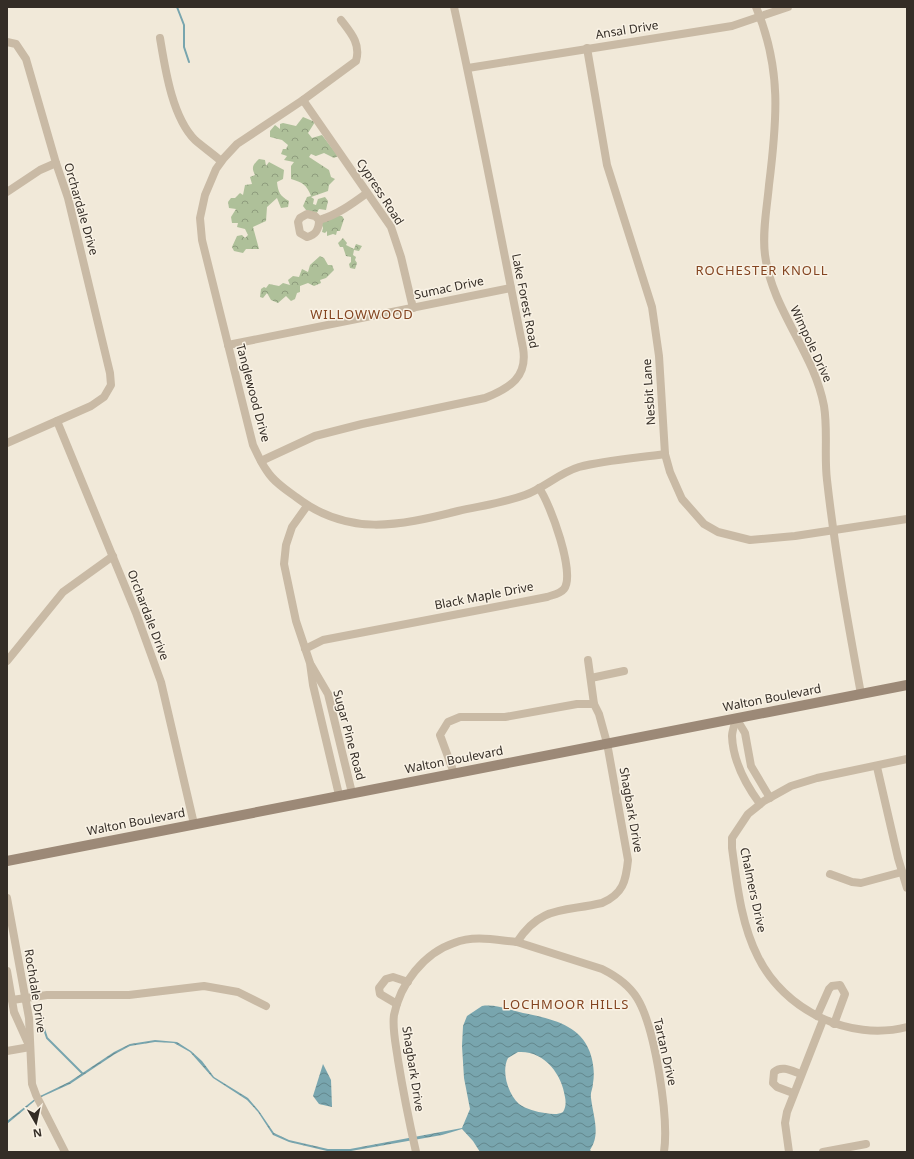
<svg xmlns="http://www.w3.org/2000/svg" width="914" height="1159" viewBox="0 0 914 1159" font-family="'Noto Sans',sans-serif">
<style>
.forest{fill:url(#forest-crowns)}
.water{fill:url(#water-waves);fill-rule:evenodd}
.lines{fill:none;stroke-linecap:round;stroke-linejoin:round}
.stream{stroke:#78a5ae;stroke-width:2}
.street{stroke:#c9baa5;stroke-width:8}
.secondary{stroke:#9c8977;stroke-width:10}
.labels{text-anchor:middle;stroke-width:3;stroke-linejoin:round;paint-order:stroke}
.street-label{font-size:12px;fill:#342d26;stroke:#f9f2e5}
.neighbourhood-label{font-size:13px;letter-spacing:1px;fill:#834420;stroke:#f9f2e5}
</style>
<defs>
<pattern id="forest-crowns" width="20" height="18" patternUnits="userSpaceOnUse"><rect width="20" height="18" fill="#aec099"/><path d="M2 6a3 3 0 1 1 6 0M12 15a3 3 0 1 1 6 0" fill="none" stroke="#8e9c7d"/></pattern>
<pattern id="water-waves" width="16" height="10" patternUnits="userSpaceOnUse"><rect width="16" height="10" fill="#78a5ae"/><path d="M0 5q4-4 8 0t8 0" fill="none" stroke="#63878d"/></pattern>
</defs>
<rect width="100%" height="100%" fill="#f1e9d9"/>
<g class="forest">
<path d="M 303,117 L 315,122 L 308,133 L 312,138 L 322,135 L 338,156 L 334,158 L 324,153 L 316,156 L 311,154 L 309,157 L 329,170 L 331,177 L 335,179 L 329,185 L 328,191 L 311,197 L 314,199 L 313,204 L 316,205 L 318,199 L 325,197 L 328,201 L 326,210 L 319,209 L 316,214 L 306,210 L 303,206 L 307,197 L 311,196 C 307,185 302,182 291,179 L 291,166 L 294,162 L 284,160 L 287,156 L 281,154 L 283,149 L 286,149 L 288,145 L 282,140 L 270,137 L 270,131 L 275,125 L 280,129 L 280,124 L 283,123 L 296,126 Z"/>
<path d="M 259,159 L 265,160 L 266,166 L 269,162 L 284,170 L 283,179 L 277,182 C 278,192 280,196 289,201 L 288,207 L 281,208 L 277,198 L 267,207 L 266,221 L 253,227 L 259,249 L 246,249 L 243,253 L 234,251 L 232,247 L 237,236 L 242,235 L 245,238 L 248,235 L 245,229 L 237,227 L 238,223 L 232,223 L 231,217 L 236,209 L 229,208 L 228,202 L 231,198 L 235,198 L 240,193 L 243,195 L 245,185 L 252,184 L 250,177 L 255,175 C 251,167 253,165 259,159 Z"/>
<path d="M 324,214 L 342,216 L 344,219 L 340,231 L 337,231 L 336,235 L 333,234 L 327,236 L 327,231 L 325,233 L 322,232 L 323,228 L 321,223 Z"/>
<path d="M 343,238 L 347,243 L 346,245 L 354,249 L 356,244 L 362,246 L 359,251 L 354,250 L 353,255 L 356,257 L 355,260 L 357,263 L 355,269 L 350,268 L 349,264 L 351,262 L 351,257 L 346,256 L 343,247 L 340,247 L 338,243 Z"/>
<path d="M 320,256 L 324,258 L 328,265 L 332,265 L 334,270 L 326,278 L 320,280 L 321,283 L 314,286 L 308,283 L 300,286 L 300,292 L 297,293 L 295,299 L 291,301 L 286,296 L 278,303 L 271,300 L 267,293 L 263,298 L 260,297 L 261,289 L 264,287 L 266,288 L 269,284 L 279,286 L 283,283 L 290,285 L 288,280 L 293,276 L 299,277 L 302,269 L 308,272 L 310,265 Z"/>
</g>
<g class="water">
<path d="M 482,1006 C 496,1004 509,1010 523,1013 C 548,1018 579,1024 589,1050 C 593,1059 595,1073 593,1083 C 593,1089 590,1092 591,1098 C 593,1116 601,1134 590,1150 L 592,1152 L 480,1152 L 473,1141 L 462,1129 L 442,1135 L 351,1151 L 327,1151 L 289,1142 L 273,1135 L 258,1112 L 247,1100 L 213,1078 L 190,1052 L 174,1043 L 155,1042 L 130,1046 L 115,1054 L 70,1084 L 37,1099 L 7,1124 L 7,1121 L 36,1098 L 69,1082 L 114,1052 L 130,1044 L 155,1040 L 177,1042 L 191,1051 L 202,1061 L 214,1077 L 248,1098 L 259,1111 L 274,1133 L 289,1140 L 328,1149 L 350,1149 L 462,1128 L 470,1109 L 464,1078 L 462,1046 L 463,1026 L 467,1016 ZM 518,1052 C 544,1050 562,1074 565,1097 C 566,1102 566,1107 563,1112 C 558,1115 551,1114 545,1113 C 537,1112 526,1109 519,1104 C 508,1094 501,1071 508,1058 Z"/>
<path d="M 323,1064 L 331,1080 L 332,1107 L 319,1104 L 313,1096 Z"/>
</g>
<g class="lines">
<g class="stream">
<path d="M 177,7 L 184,25 L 184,47 L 189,62"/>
<path d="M 44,1029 L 47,1038 L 82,1073"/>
</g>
<g class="street">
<path d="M 756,7 C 782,69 777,120 769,185 C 767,208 762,232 765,255 C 772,310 814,352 824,406 C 828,430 824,456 827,480 C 835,552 848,623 861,694"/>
<path d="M 341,20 C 351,33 361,44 356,61 L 303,100 L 237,144 L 224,158 L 216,169 L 205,195 L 200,218 L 202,240 L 253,445 C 257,453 261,463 267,471 C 274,482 286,490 296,497 C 348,537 398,526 458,511 C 480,506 503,503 525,495 C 544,488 559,473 579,467 C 606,460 637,458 665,454"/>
<path d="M 160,38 C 165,68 172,117 195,140 C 203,147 213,154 221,161"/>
<path d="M 7,42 L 16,44 L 26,59 L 56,163 L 68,198 L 110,373 L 111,385 L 104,397 L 91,406 L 7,443"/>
<path d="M 587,48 L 607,165 L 652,307 L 659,356 L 665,454 L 670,472 L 682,499 L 704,524 L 718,532 L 750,540 L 795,536 L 907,519"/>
<path d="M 468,68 L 732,26 L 788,7"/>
<path d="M 303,100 L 391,227 L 401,257 L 413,308"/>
<path d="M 7,192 L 40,170 L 56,163"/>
<path d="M 319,220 L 315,216 L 307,214 L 300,218 L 298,222 L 300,233 L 307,237 C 316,235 319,229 319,220 C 337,215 352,204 367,193"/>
<path d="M 228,345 L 511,288"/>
<path d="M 57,421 L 136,613 L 161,682 L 194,824"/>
<path d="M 261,461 L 315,436 L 362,424 L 485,398 C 510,388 528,377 523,348 C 500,234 479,120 454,7"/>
<path d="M 307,506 L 292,527 L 286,545 L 284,564 L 296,621 L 310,663 L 313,685 L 339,795"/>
<path d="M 305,649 L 323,640 L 547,597 C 552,595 560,594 564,589 C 576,574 550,503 539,488"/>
<path d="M 588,660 L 594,704"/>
<path d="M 7,661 L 63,592 L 113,556"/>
<path d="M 311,665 L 328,694 L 352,793"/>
<path d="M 591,678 L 624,671"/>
<path d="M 736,718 C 735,724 732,731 732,736 C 733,762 746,785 760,804"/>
<path d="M 736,718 L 745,733 L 751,766 L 770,798"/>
<path d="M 907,759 L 817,778 L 791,786 L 764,801 L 748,814 L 732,838 L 732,848 C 737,884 741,924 758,957 C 784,1010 849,1042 907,1027"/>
<path d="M 877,767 L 898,858 L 907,888"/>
<path d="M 830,874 L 852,882 L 861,883 L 902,872"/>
<path d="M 7,898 L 29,1018 L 32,1084 L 36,1095 L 65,1152"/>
<path d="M 517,942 L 602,969 C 614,975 629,985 637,998 C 655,1027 669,1118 664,1152"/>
<path d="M 7,971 L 14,1012 L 28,1043"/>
<path d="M 12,1000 L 47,995 L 129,995 L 204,986 L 238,992 L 266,1006"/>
<path d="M 397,1004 L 380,994 L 379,988 L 386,979 L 393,977 L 408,982"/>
<path d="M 817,1016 L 829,989 L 832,986 L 840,985 L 845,994 L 834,1024"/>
<path d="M 7,1051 L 30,1047"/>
<path d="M 793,1093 L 777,1087 L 773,1083 L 774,1072 C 782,1065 792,1071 801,1074"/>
<path d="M 416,1152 C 409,1121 403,1091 398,1060 C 396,1045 392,1029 394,1015 C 400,984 424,953 454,943 C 474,935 496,940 517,942 C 541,905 564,912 602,903 C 623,894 626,881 628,860 L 607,743 L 599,714 L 594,704 L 577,704 L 505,717 L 460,717 L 448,722 L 440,735 L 454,773"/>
<path d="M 789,1152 L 785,1123 L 787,1112 L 823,1020"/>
<path d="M 823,1152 L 866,1144"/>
</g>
<path class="secondary" d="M 7,861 L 907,685"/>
</g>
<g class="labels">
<g class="street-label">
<text transform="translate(627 30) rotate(-9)" y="4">Ansal Drive</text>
<text transform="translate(380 192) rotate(57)" y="4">Cypress Road</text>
<text transform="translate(81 209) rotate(74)" y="4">Orchardale Drive</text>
<text transform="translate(449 288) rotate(-12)" y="4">Sumac Drive</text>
<text transform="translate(525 301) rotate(79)" y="4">Lake Forest Road</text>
<text transform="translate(811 344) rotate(65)" y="4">Wimpole Drive</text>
<text transform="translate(649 392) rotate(-94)" y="4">Nesbit Lane</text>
<text transform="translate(253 393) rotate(75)" y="4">Tanglewood Drive</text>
<text transform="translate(484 596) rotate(-11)" y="4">Black Maple Drive</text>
<text transform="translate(148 615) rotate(69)" y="4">Orchardale Drive</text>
<text transform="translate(772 698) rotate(-11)" y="4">Walton Boulevard</text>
<text transform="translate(349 735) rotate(75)" y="4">Sugar Pine Road</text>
<text transform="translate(454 760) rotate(-11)" y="4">Walton Boulevard</text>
<text transform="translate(631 810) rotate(80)" y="4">Shagbark Drive</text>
<text transform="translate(136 822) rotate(-11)" y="4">Walton Boulevard</text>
<text transform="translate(753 890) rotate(78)" y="4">Chalmers Drive</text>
<text transform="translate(35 991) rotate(81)" y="4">Rochdale Drive</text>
<text transform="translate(665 1052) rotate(77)" y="4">Tartan Drive</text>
<text transform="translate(413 1069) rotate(81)" y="4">Shagbark Drive</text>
</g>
<g class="neighbourhood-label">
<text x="762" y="275">ROCHESTER KNOLL</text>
<text x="362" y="319">WILLOWWOOD</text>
<text x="566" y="1009">LOCHMOOR HILLS</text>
</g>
</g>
<rect width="914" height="1159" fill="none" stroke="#342d26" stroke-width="16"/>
<g transform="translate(36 1123) rotate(171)" stroke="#f9f2e5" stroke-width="3" paint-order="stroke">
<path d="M0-3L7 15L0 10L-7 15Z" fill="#342d26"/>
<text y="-6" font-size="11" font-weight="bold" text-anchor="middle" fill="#342d26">N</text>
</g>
</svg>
